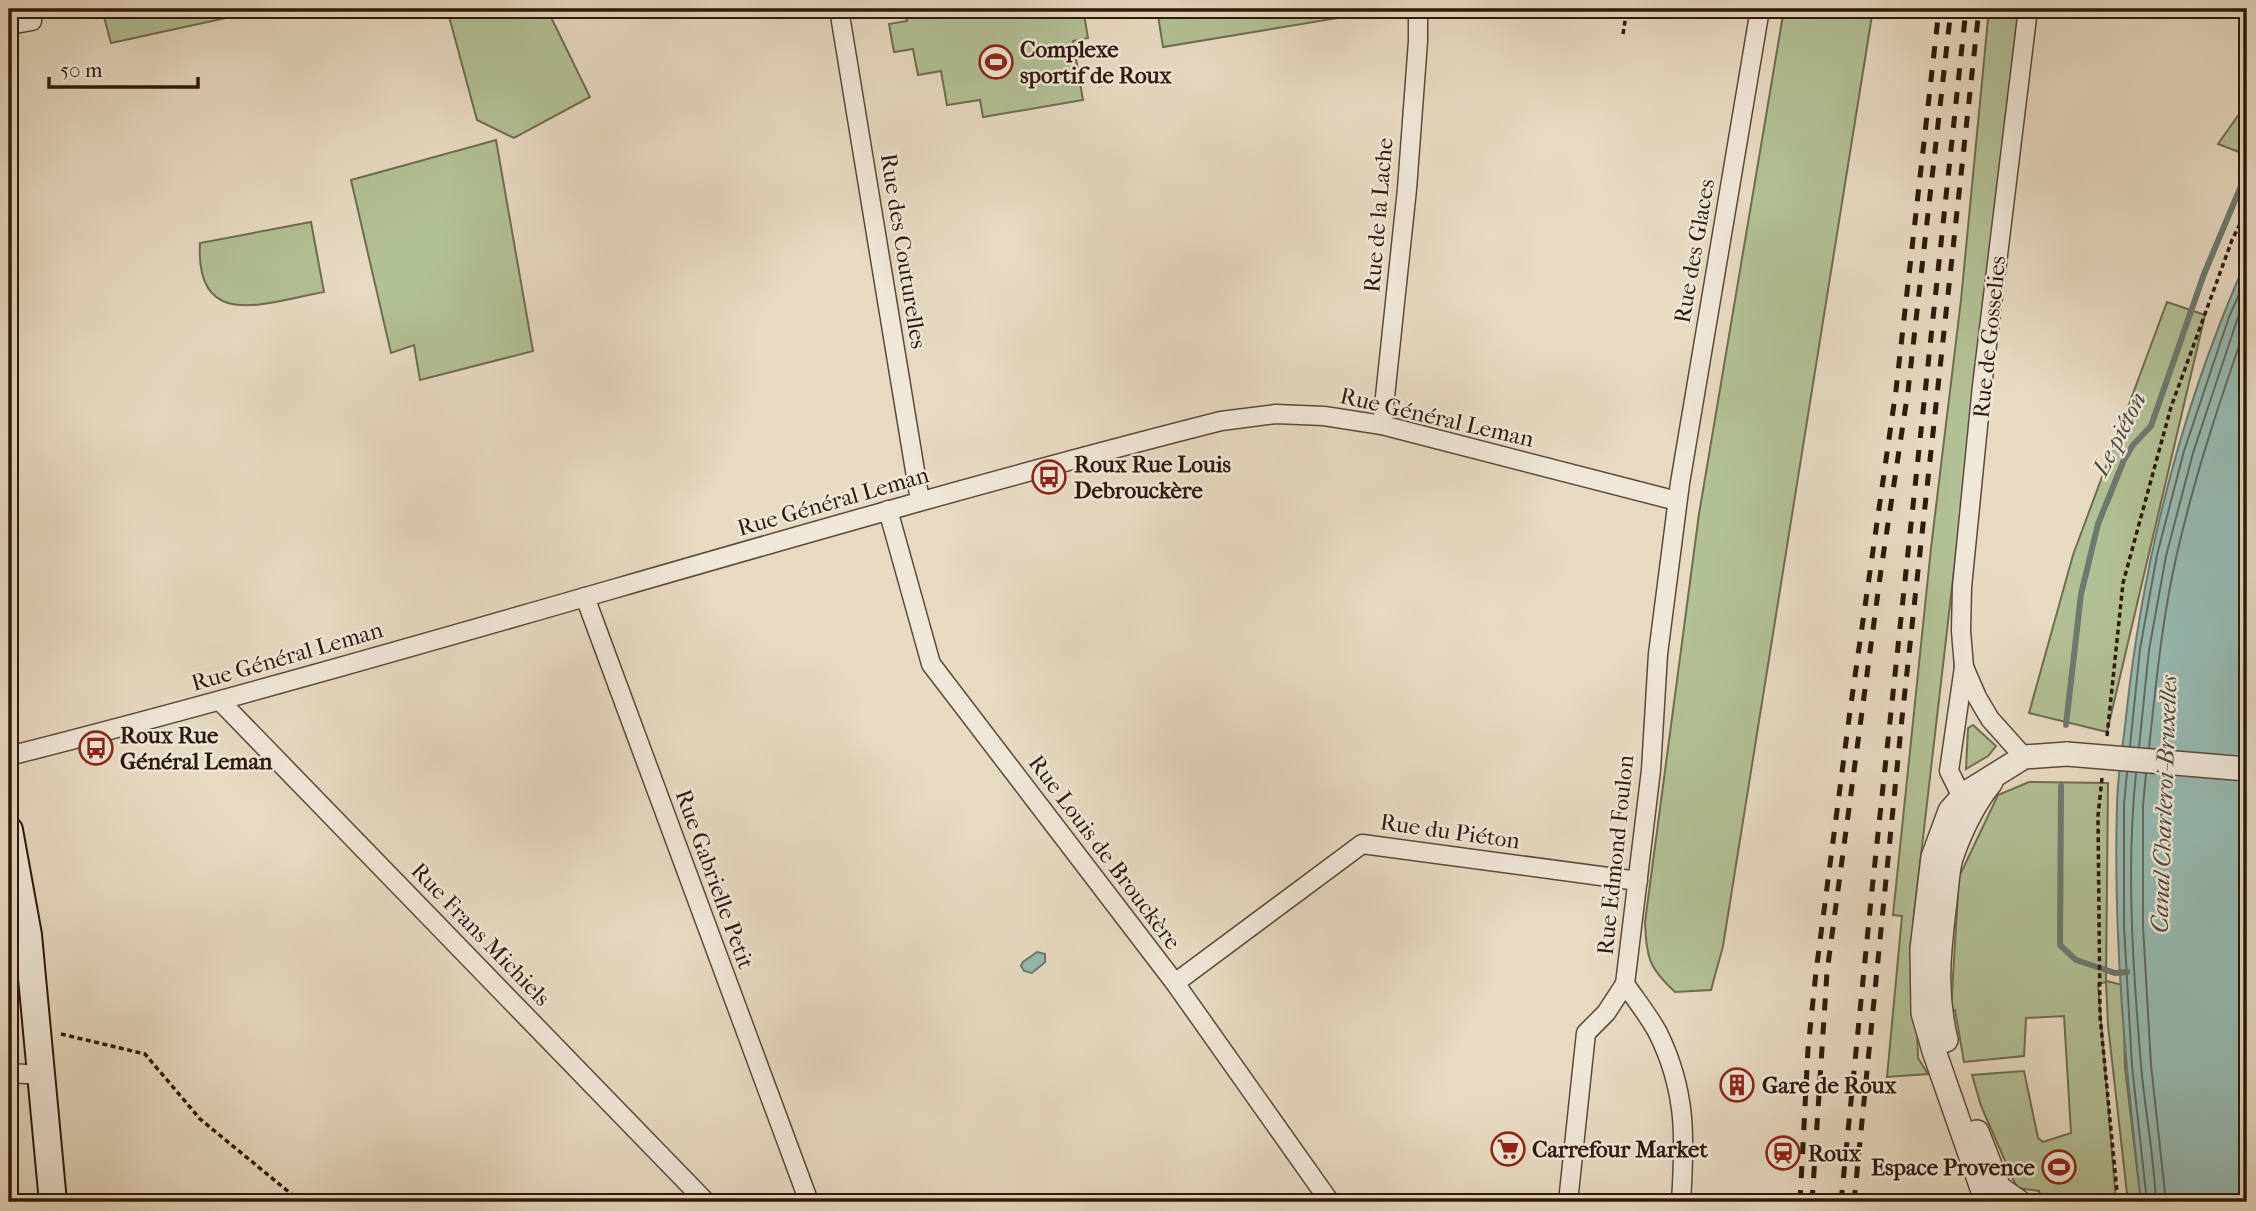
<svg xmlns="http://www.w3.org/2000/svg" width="2256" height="1211" viewBox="0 0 2256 1211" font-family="'IM FELL French Canon',serif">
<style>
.green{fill:#b2c095;stroke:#706c50;stroke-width:2}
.water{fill:#97bbb3;stroke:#6d7a70;stroke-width:2}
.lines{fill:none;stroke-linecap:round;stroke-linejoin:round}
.shore{stroke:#626a60;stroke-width:2}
.stream{stroke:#6d7a70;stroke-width:6}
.minor-casing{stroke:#5c4939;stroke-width:21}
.tertiary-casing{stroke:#5c4939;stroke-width:26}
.secondary-casing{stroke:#2d190c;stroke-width:30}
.path{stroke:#2d190c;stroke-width:3.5;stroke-dasharray:5 3.5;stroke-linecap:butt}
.minor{stroke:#efe7d7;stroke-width:18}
.tertiary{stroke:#efe7d7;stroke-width:23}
.secondary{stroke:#efe7d7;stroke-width:26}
.rail{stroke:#2d190c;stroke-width:5;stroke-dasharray:12 12;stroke-linecap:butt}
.tertiary-bridge-casing{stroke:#5c4939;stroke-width:26;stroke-linecap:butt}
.tertiary-bridge{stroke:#efe7d7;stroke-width:23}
.labels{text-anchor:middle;stroke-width:5;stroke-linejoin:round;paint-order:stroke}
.poi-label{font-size:23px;font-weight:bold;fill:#2d190c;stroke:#efe7d7;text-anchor:start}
.street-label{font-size:23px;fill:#2d190c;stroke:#efe7d7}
.water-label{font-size:24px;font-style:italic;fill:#4d4a3e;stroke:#efe7d7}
</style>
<rect width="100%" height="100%" fill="#e7dac1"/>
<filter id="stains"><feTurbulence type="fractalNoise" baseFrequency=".00286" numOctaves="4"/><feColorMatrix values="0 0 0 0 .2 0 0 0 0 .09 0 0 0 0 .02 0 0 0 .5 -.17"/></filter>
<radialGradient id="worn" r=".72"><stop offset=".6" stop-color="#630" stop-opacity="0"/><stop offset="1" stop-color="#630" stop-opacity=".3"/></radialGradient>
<g class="green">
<path d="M 102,9 L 268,9 L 111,43 Z"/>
<path d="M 447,9 L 547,9 L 590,97 L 514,138 L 477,120 Z"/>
<path d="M 905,9 L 1083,9 L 1088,38 L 1073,41 L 1083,100 L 983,117 L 980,100 L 947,105 L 941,71 L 918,75 L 913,49 L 894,52 L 889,24 L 907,21 Z"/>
<path d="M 1157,9 L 1342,9 L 1344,17 L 1163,47 Z"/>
<path d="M 1784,9 L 1873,9 L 1723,946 L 1711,990 L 1675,992 C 1648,967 1647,958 1645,922 L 1699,514 Z"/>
<path d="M 1989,9 L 2019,9 L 1913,924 L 1918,1058 L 1928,1074 L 1887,1077 L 1902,916 L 1893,915 L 1931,548 L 1961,300 Z"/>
<path d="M 2247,103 L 2247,155 L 2218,144 Z"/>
<path d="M 496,140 L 533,351 L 420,380 L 414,345 L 391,353 L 351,180 Z"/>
<path d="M 311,222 L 324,292 C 267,302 195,333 200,243 Z"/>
<path d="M 2167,302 L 2205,315 L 2107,732 L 2029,713 L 2073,555 Z"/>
<path d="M 1973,725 L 1996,746 L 1988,756 L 1966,769 L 1968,728 Z"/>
<path d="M 2029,782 L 2108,783 L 2106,981 L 2123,985 L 2125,1067 L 2141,1202 L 2128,1202 L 2108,1025 L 2106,982 L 2098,984 L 2116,1202 L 2042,1202 L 2039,1191 L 2017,1188 L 1981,1106 L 1972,1075 L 2024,1071 L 2038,1138 L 2043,1142 L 2071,1133 L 2064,1016 L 2026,1018 L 2024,1056 L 1964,1062 L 1955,1010 L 1951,1010 L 1959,877 L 1998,795 Z"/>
</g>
<g class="water">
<path d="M 2247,259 L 2247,1202 L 2141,1202 C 2126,1071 2113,939 2117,807 C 2117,777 2123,747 2126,717 C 2143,559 2182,404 2247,259 Z"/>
<path d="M 1037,952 L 1045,954 L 1045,962 L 1032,973 L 1024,971 L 1021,966 L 1023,962 Z"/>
</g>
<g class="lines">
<g class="shore">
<path d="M 2130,746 L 2140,649 L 2157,555 L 2184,451 L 2229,317 L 2247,276"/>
<path d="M 2139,747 L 2149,650 L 2166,556 L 2193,453 L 2237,320 L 2247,297"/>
<path d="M 2149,748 C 2156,684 2162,620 2176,558 C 2194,478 2220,400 2247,323"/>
<path d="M 2127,772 L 2124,804 L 2124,927 L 2132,1066 L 2147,1202"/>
<path d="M 2136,773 C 2126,869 2133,969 2141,1065 C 2145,1111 2154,1156 2156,1202"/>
<path d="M 2146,774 L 2143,805 L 2143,926 L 2151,1065 L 2166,1202"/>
</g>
<g class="stream">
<path d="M 2066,725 L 2081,594 L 2098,524 L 2124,460 L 2133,445 L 2151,426 L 2204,274 L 2247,172"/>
<path d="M 2061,786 L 2060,945 L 2076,960 L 2115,973 L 2127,972"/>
</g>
<defs>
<g id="minor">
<path d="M 839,9 L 920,501"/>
<path d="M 9,25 L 32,21"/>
<path d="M 1382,425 L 1407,189 L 1418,41 L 1418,9"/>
<path d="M 888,510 L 931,664 L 1175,983 L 1330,1202"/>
<path d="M 585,597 L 809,1202"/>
<path d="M 1964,667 L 1977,697 L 1990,719 L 2024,757"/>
<path d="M 220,701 L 706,1202"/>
<path d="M 9,756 C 415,653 815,524 1221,421 L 1276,414 L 1324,416 L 1382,425 L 1677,501"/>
<path d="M 1962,797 L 1949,771 L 1964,667 L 1961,631 L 1962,587 L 1982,386 L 2028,9"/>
<path d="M 1175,983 L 1362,844 L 1638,881"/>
<path d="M 9,1073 L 42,1075"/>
<path d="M 1568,1202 L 1586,1033 L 1606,1013 L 1625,984"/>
<path d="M 1681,1202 C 1685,1139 1687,1092 1658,1033 C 1649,1016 1636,1000 1625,984 L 1651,770 L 1658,654 L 1680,483 L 1760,9"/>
</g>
<g id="tertiary">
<path d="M 1946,1040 C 1934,990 1939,951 1945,901 C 1947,887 1947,871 1951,858 C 1960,832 1974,803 1991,782"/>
<path d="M 1977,1132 L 1999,1188 L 2019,1202"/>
<path d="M 1989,1202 L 1984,1194 L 1934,1051 L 1923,1013 L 1922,949 L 1933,857 L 1950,811 L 1966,793 L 2024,757 L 2067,754"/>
</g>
<path id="secondary" d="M 9,830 L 28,935 L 53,1202"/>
</defs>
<use href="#minor" class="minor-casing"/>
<use href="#tertiary" class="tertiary-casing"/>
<use href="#secondary" class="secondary-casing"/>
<g class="path">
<path d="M 1623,34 L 1627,9"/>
<path d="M 2107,736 L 2123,583 L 2171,407 L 2232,240 L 2247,210"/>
<path d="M 2102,778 L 2098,816 L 2100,1016 L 2118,1202"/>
<path d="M 61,1034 L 145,1054 L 200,1119 L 301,1202"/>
</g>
<use href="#minor" class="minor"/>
<use href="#tertiary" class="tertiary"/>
<use href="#secondary" class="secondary"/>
<g class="rail">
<path d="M 1800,1202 L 1808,1049 L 1816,972 L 1850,711 L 1896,390 L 1939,9"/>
<path d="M 1812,1202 L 1827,972 L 1881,570 L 1908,391 L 1951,9"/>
<path d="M 1841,1202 L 1872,890 L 1966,9"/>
<path d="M 1854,1202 L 1902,718 L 1979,9"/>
</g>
<defs>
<path id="tertiary-bridge" d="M 2067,754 L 2247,769"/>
</defs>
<use href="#tertiary-bridge" class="tertiary-bridge-casing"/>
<use href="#tertiary-bridge" class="tertiary-bridge"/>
</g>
<defs>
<symbol id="stadium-ring" viewBox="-11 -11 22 22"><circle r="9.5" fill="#efe7d7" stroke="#8f2418" stroke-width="1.5"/><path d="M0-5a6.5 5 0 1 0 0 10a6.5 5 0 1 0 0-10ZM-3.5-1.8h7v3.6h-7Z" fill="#8f2418"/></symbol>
<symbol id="bus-ring" viewBox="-11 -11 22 22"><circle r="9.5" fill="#efe7d7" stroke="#8f2418" stroke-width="1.5"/><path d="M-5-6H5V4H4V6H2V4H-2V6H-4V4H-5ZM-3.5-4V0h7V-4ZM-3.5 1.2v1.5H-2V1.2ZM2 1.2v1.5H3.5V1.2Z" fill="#8f2418"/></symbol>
<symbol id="building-ring" viewBox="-11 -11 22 22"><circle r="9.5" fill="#efe7d7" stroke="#8f2418" stroke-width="1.5"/><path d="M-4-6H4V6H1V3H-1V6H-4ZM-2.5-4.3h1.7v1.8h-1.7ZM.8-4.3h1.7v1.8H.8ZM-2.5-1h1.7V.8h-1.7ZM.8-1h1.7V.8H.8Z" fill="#8f2418"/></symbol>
<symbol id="supermarket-ring" viewBox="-11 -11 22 22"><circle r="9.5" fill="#efe7d7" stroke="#8f2418" stroke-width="1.5"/><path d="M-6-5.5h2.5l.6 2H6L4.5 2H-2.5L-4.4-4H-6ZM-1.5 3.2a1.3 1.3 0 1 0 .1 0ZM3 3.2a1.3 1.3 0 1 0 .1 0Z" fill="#8f2418"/></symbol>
<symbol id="station-ring" viewBox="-11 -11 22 22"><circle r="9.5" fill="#efe7d7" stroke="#8f2418" stroke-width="1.5"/><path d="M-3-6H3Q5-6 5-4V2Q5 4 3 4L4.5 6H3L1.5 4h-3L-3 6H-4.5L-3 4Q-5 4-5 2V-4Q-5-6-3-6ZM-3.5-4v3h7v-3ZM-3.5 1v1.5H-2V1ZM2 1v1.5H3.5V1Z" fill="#8f2418"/></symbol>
</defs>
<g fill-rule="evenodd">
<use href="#stadium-ring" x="977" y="43" width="38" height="38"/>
<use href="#bus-ring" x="1030" y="458" width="38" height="38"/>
<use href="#bus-ring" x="77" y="729" width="38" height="38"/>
<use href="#building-ring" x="1718" y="1066" width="38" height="38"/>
<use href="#supermarket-ring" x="1489" y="1130" width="38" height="38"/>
<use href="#station-ring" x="1764" y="1134" width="38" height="38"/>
<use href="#stadium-ring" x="2040" y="1148" width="38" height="38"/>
</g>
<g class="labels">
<g class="poi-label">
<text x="1020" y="57">Complexe<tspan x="1020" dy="26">sportif de Roux</tspan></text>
<text x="1074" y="472">Roux Rue Louis<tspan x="1074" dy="26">Debrouckère</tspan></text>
<text x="120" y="743">Roux Rue<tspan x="120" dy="26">Général Leman</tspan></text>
<text x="1762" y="1093">Gare de Roux</text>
<text x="1532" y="1157">Carrefour Market</text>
<text x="1808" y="1161">Roux</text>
<text x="2035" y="1175" text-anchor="end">Espace Provence</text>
</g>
<g class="street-label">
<text transform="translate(1378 215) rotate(-85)" y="8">Rue de la Lache</text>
<text transform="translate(904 251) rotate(81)" y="8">Rue des Couturelles</text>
<text transform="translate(1694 251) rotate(-80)" y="8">Rue des Glaces</text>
<text transform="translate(1989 337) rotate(-84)" y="8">Rue de Gosselies</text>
<text transform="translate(1437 417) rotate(13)" y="8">Rue Général Leman</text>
<text transform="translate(833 501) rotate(-16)" y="8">Rue Général Leman</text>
<text transform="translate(287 656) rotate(-16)" y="8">Rue Général Leman</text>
<text transform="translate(1450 831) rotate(8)" y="8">Rue du Piéton</text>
<text transform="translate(1105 852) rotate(53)" y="8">Rue Louis de Brouckère</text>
<text transform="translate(1615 855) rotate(-84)" y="8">Rue Edmond Foulon</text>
<text transform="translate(715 879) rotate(70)" y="8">Rue Gabrielle Petit</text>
<text transform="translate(481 934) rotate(46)" y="8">Rue Frans Michiels</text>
</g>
<g class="water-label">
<text transform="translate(2119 434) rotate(-63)" y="8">Le piéton</text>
<text transform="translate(2164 804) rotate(-88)" y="8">Canal Charleroi-Bruxelles</text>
</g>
</g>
<rect width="2256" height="1211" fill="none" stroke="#e7dac1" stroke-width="35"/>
<rect x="10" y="10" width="2235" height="1190" fill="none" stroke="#2d190c" stroke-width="3.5"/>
<rect x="18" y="18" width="2221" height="1176" fill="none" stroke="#2d190c" stroke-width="2"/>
<path d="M49 77v10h149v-10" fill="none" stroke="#2d190c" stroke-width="3.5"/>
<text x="60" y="77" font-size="21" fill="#2d190c" stroke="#efe7d7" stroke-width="5" paint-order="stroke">50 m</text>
<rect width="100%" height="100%" filter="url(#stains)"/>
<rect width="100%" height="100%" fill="url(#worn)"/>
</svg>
